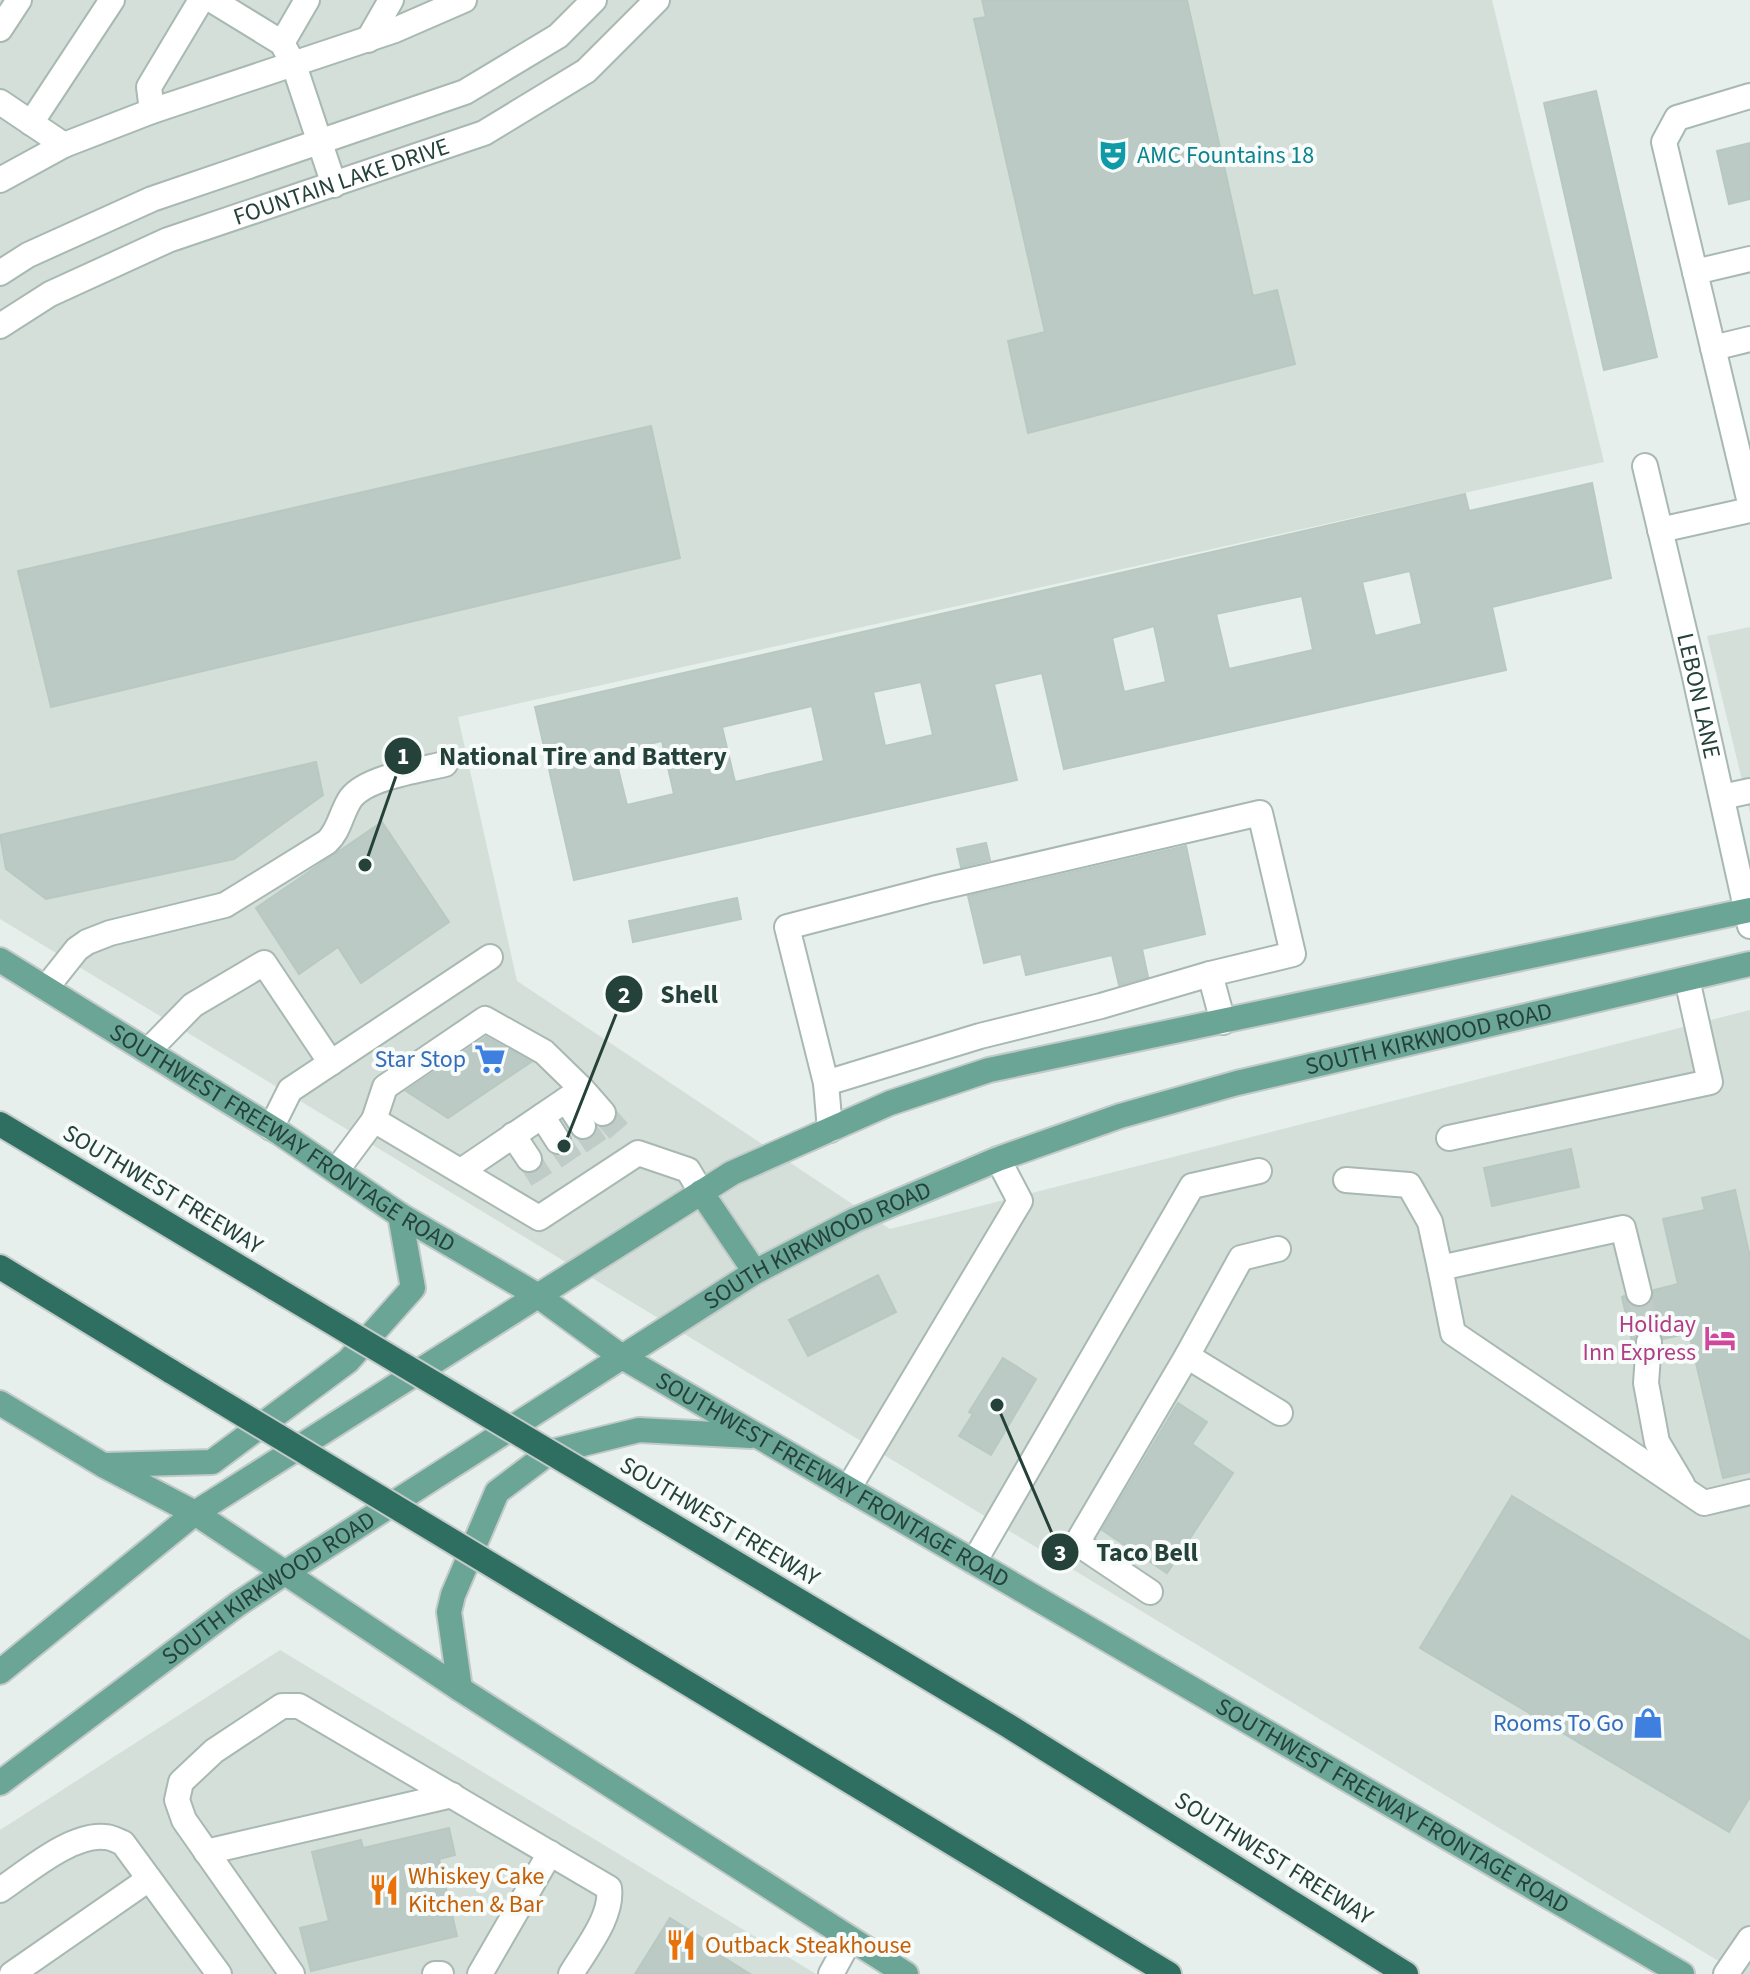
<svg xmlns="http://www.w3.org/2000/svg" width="1750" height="1974" viewBox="0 0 1750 1974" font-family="'Source Sans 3',sans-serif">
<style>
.built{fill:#d4dfda}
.building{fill:#bbcac4;stroke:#b8c9c2;stroke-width:2;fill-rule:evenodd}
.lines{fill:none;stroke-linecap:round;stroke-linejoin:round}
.minor-tunnel{stroke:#bfccc8;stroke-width:24;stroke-dasharray:24 12;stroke-linecap:butt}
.minor-casing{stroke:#a8b8b2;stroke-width:28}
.major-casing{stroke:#c2cac8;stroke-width:28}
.highway-casing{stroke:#c2cac8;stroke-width:28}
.minor{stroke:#fff;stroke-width:24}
.major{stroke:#6aa596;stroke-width:24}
.highway{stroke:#2f6f62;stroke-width:24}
.highway-bridge-casing{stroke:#c2cac8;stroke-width:28;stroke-linecap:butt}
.highway-bridge{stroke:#2f6f62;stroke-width:24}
.labels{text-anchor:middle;stroke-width:8;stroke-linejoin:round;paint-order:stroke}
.culture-label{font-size:24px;fill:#0d838f;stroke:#f7fbf9;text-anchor:start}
.street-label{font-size:24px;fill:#24423a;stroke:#f7fbf9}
.shop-label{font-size:24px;fill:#366cbe;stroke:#f7fbf9;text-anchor:end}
.hotel-label{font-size:24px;fill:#b23c85;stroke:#f7fbf9;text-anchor:end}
.food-label{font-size:24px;fill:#c56008;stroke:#f7fbf9;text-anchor:start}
.leader{fill:none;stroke:#24423a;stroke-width:3}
.callout-dot{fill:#24423a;stroke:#f7fbf9;stroke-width:3}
.mark-label{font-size:24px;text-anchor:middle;font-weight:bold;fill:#fff}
.callout-label{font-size:26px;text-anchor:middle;font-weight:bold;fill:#24423a;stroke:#f7fbf9;stroke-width:8;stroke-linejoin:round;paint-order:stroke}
</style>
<rect width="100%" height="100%" fill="#e6efeb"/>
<g class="built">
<path d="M 0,0 L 1492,0 L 1604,462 L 458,717 L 517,981 L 890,1229 L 1750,1010 L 1750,1974 L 1740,1974 L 0,919 Z"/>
<path d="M 1750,627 L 1750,813 L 1707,636 Z"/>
<path d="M 280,1650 L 614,1851 L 816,1974 L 0,1974 L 0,1830 Z"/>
</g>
<g class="building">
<path d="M 982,0 L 1187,0 L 1253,296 L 1277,290 L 1295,364 L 1028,433 L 1008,341 L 1045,332 L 974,19 L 986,17 Z"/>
<path d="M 1596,91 L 1657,357 L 1604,370 L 1544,103 Z"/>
<path d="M 1750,143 L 1750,199 L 1729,204 L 1717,151 Z"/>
<path d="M 651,426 L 680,558 L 51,707 L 18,571 Z"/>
<path d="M 1592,483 L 1611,578 L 1492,607 L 1506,670 L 1064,769 L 1042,673 L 994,684 L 1017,780 L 574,880 L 535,707 L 1465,494 L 1469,511 ZM 1410,571 L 1422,624 L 1375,636 L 1362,582 ZM 1302,596 L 1313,650 L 1229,669 L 1216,614 ZM 1154,626 L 1166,682 L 1124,692 L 1112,638 ZM 921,682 L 933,735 L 885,746 L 873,692 ZM 812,706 L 824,761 L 735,782 L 722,727 ZM 662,741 L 674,794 L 627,805 L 614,752 Z"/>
<path d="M 316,762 L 323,795 L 234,859 L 46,899 L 6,869 L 0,835 Z"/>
<path d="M 382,822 L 449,922 L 361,983 L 338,947 L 299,974 L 256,908 Z"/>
<path d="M 986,843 L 990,860 L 961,867 L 957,849 Z"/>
<path d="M 1186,846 L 1205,934 L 1142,949 L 1148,977 L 1119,985 L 1112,955 L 1026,975 L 1021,954 L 984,963 L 968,896 Z"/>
<path d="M 737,898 L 741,919 L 633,942 L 629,921 Z"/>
<path d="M 486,1037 L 531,1062 L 448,1118 L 406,1091 Z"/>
<path d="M 1571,1149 L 1579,1187 L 1492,1206 L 1484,1168 Z"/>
<path d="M 1735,1190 L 1750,1257 L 1750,1472 L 1723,1478 L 1689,1333 L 1663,1339 L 1657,1329 L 1643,1328 L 1636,1334 L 1633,1346 L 1622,1297 L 1624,1296 L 1634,1307 L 1642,1308 L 1650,1303 L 1654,1290 L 1678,1284 L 1663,1219 L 1705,1210 L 1702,1198 Z"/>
<path d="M 878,1275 L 896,1312 L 808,1356 L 789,1320 Z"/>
<path d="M 1003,1358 L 1036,1379 L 991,1455 L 959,1436 L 973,1414 L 969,1412 Z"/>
<path d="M 1178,1403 L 1207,1422 L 1192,1444 L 1233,1473 L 1167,1573 L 1102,1530 Z"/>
<path d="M 1512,1496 L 1750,1641 L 1750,1797 L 1729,1832 L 1420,1648 Z"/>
<path d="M 449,1828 L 455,1855 L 439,1859 L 457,1936 L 311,1971 L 300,1928 L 329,1921 L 312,1852 L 361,1840 L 363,1848 Z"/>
<path d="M 670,1918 L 710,1943 L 707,1947 L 750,1974 L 635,1974 Z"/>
</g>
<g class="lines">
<g class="minor-tunnel">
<path d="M 603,1113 L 623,1136"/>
<path d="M 583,1126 L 600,1151"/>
<path d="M 558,1141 L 576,1167"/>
<path d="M 529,1159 L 546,1186"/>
<path d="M 1639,1293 L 1649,1342"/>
</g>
<defs>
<g id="minor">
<path d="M 212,0 L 282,43 L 294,65 L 334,185"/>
<path d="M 0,29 L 19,0"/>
<path d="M 368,40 L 391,0"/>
<path d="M 282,43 L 307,0"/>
<path d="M 1750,96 L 1677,118 L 1664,142 L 1750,503"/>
<path d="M 0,102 L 64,145"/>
<path d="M 152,111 L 149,87 L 201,0"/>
<path d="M 31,123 L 112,0"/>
<path d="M 0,180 L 64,145 L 152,111 L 395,30 L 464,0"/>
<path d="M 1695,272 L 1750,259"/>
<path d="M 0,273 L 28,255 L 152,199 L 465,92 L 558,36 L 594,0"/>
<path id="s1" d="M 0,326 L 50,294 L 168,240 L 484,133 L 586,71 L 657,0"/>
<path d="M 1713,348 L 1750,339"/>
<path id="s2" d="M 1645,466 L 1693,668 L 1750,926"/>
<path d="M 1660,530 L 1750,510"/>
<path d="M 1722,797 L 1750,791"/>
<path d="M 46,988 L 77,949 L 87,942 L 110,933 L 225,905 L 327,842 C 340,830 341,812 351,798 C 367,777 420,770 445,764"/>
<path d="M 148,1051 L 193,1005 L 264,963 L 331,1063"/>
<path d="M 826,1083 L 980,1036 L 1101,1006 L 1210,974"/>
<path d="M 566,1100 L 583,1126"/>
<path d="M 542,1116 L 558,1141"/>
<path d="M 374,1120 L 385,1087 L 485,1019 L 544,1052 L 582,1089"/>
<path d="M 271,1128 L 290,1090 L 490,957"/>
<path d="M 830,1130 L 826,1083 L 787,927 L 933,889 L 1260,813 L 1293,954 L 1210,974 L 1223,1022"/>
<path d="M 513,1135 L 529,1159"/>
<path d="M 1449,1138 L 1710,1082 L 1687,979"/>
<path d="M 336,1171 L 374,1120 L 539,1218 L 638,1153 L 688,1170 L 701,1192"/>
<path d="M 461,1171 L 582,1089 L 603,1113"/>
<path d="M 1346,1180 L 1409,1185 L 1430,1222 L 1440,1268"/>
<path d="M 1278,1249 L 1241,1258 L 1187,1356 L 1280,1413"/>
<path d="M 1639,1293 L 1623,1228 L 1440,1268 L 1453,1333 L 1704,1503 L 1750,1492"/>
<path d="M 1649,1342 L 1646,1383 L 1657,1442 L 1682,1484"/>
<path d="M 848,1489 L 1020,1201 L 998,1159"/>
<path d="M 974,1562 L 1192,1186 L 1259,1171"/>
<path d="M 1150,1592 L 1077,1543 L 1187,1356"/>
<path d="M 206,1852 L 452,1795"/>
<path d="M 0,1890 C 27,1872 72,1833 105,1837 C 111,1837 118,1841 123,1843 L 219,1974"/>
<path d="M 12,1974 L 149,1879"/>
<path d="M 292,1974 L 184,1820 L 177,1800 L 181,1782 L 214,1751 L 282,1706 L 299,1706 L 609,1888 C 613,1917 585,1950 571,1974"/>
<path d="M 435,1974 L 441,1974"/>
<path d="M 480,1974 L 550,1853"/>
<path d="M 831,1974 L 850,1939"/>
<path d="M 1726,1974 L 1750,1939"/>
</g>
<g id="major">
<path id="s3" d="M 0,960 L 280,1133 L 400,1215 L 537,1295 L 622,1357 L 1682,1974"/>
<path d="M 701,1192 L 755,1272"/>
<path d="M 0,1403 L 103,1465 L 195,1513 L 460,1689 L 906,1974"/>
<path d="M 105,1465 L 212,1462 L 348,1361 L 413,1288 L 400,1215"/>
<path d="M 0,1672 L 195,1513 L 732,1173 L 890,1103 L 989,1070 L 1750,910"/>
<path d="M 460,1689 L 449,1612 L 453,1595 L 497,1492 L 550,1452 L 639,1430 L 751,1436"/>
<path id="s4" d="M 0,1783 L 238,1604 L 283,1574 L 755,1272 L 855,1220 L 998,1159 L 1120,1116 L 1237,1083 L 1750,964"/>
</g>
<g id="highway">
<path d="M 0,1124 L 276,1289"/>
<path d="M 0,1267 L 172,1372"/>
<path d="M 657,1516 L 1007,1725 L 1406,1974"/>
<path d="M 543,1596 L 1169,1974"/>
</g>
</defs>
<use href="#minor" class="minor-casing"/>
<use href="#major" class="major-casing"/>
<use href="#highway" class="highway-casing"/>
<use href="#minor" class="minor"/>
<use href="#major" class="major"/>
<use href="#highway" class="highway"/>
<defs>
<g id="highway-bridge">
<path d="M 276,1289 L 657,1516"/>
<path d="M 172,1372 L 543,1596"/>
</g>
</defs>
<use href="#highway-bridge" class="highway-bridge-casing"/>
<use href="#highway-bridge" class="highway-bridge"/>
</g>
<defs>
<symbol id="theatre-bare" viewBox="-9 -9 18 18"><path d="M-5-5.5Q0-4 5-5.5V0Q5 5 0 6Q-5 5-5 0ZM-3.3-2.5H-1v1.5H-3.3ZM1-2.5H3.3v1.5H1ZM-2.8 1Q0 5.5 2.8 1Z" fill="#0f9aa8" stroke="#f7fbf9" stroke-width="2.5" paint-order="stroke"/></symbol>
<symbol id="supermarket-bare" viewBox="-9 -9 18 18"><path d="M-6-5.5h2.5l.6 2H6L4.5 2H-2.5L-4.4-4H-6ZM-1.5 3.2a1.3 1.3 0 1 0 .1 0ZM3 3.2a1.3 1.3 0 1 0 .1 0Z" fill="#3f7fe0" stroke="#f7fbf9" stroke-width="2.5" paint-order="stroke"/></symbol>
<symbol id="hotel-bare" viewBox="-9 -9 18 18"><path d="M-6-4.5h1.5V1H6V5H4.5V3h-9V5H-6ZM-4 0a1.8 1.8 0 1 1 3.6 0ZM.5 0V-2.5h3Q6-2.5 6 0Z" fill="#d1479c" stroke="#f7fbf9" stroke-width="2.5" paint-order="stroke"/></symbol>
<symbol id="shop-bare" viewBox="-9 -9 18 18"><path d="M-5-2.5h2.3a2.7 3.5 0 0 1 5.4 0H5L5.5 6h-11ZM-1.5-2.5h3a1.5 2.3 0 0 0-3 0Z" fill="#3f7fe0" stroke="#f7fbf9" stroke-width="2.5" paint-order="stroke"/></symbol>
<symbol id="restaurant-bare" viewBox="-9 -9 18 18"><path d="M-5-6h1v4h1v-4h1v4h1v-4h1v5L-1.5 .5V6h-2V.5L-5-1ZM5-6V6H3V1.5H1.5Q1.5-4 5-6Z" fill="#e8710a" stroke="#f7fbf9" stroke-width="2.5" paint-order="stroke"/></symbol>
</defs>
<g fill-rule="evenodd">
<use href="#theatre-bare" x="1091" y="133" width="44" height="44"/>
<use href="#supermarket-bare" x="468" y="1037" width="44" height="44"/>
<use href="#hotel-bare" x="1698" y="1316" width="44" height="44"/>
<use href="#shop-bare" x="1626" y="1701" width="44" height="44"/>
<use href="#restaurant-bare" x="362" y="1868" width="44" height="44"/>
<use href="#restaurant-bare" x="659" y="1923" width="44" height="44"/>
</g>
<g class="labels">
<g class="culture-label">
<text x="1137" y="163">AMC Fountains 18</text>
</g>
<g class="street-label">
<text dy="8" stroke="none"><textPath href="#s1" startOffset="372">FOUNTAIN LAKE DRIVE</textPath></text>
<text dy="8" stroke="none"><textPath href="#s2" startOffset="236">LEBON LANE</textPath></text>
<text dy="8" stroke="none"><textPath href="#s4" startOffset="1628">SOUTH KIRKWOOD ROAD</textPath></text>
<text dy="8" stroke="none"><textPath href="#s3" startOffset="334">SOUTHWEST FREEWAY FRONTAGE ROAD</textPath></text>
<text transform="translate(163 1189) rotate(31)" y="8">SOUTHWEST FREEWAY</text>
<text dy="8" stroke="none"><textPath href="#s4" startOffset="980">SOUTH KIRKWOOD ROAD</textPath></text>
<text dy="8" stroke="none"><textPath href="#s3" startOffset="982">SOUTHWEST FREEWAY FRONTAGE ROAD</textPath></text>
<text transform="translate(720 1521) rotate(31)" y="8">SOUTHWEST FREEWAY</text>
<text dy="8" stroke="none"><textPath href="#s4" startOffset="332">SOUTH KIRKWOOD ROAD</textPath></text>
<text dy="8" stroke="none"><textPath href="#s3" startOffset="1630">SOUTHWEST FREEWAY FRONTAGE ROAD</textPath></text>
<text transform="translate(1274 1858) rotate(32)" y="8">SOUTHWEST FREEWAY</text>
</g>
<g class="shop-label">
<text x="466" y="1067">Star Stop</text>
<text x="1624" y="1731">Rooms To Go</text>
</g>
<g class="hotel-label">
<text x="1696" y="1332">Holiday<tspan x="1696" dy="28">Inn Express</tspan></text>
</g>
<g class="food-label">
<text x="408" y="1884">Whiskey Cake<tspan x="408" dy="28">Kitchen &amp; Bar</tspan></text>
<text x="705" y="1953">Outback Steakhouse</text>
</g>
</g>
<path class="leader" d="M365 865L403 756M564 1146L624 994M997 1405L1060 1552"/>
<g class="callout-dot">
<circle cx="365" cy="865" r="8"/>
<circle cx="564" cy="1146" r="8"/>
<circle cx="997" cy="1405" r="8"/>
<circle cx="403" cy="756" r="20"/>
<circle cx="624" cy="994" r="20"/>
<circle cx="1060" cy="1552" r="20"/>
</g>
<g class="mark-label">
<text x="403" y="764">1</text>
<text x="624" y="1003">2</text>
<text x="1060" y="1561">3</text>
</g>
<g class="callout-label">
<text x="583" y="765">National Tire and Battery</text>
<text x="689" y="1003">Shell</text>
<text x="1147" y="1561">Taco Bell</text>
</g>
</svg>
